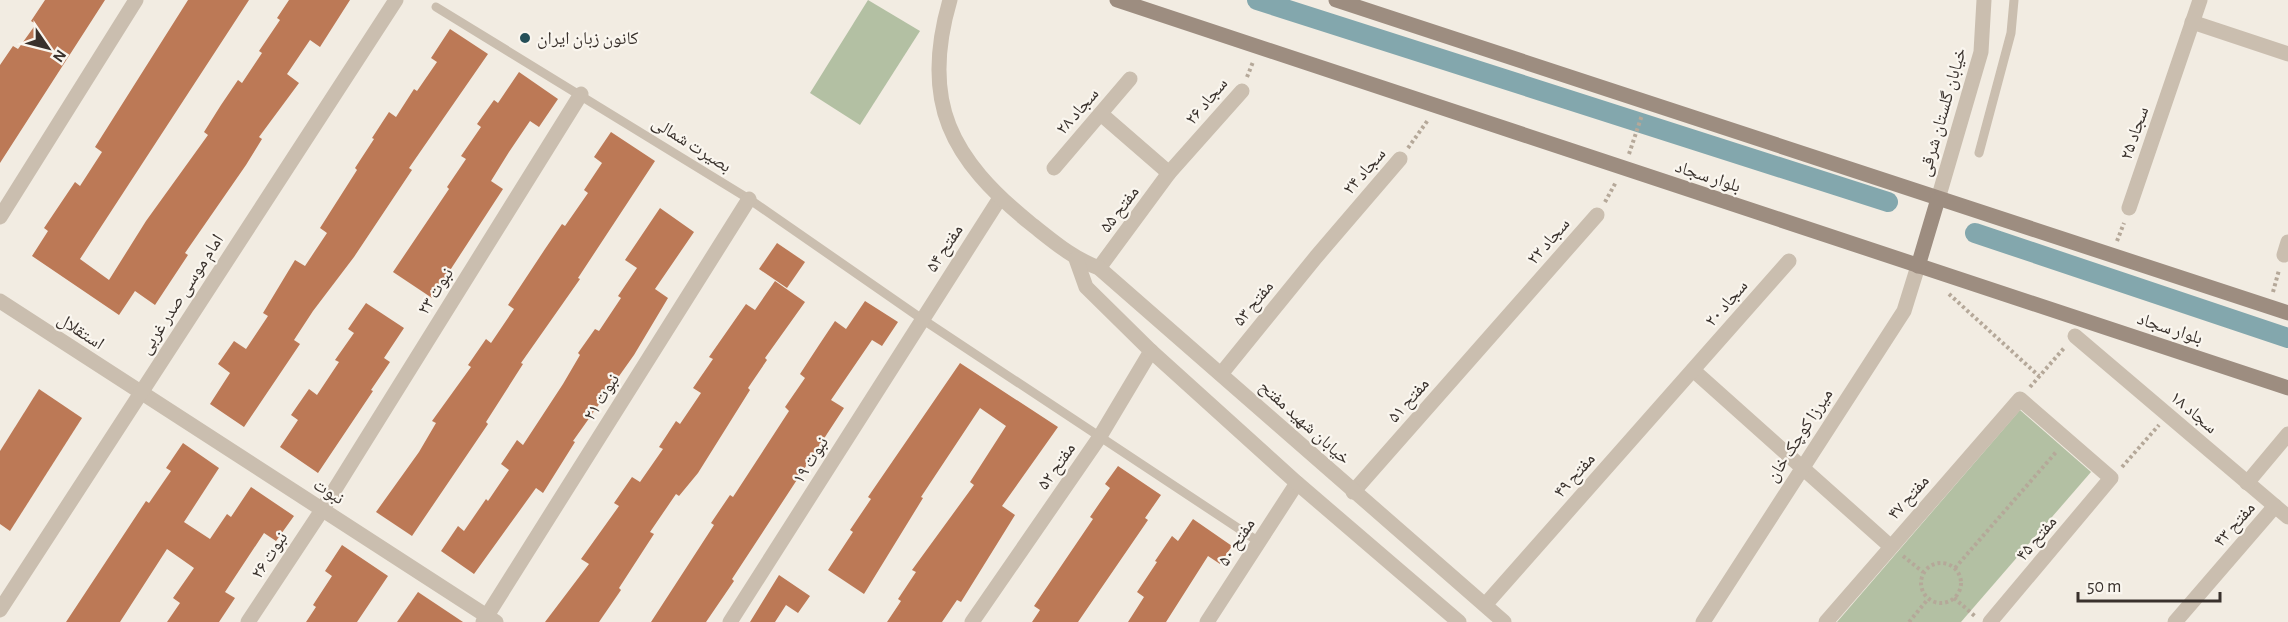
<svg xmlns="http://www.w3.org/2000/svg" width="2288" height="622" viewBox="0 0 2288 622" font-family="'Alegreya Sans','Noto Naskh Arabic',sans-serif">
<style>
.green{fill:#b3c0a3}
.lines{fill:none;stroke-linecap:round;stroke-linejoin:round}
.canal{stroke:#83a7ad;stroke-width:20}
.building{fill:#bc7956}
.path{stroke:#b5a899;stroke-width:4;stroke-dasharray:3 3;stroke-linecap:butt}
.service{stroke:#cabeaf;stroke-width:9}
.minor{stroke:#cabeaf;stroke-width:15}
.tertiary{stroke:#cabeaf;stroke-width:15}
.secondary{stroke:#9d8d80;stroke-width:15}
.poi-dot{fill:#254f58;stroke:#faf6ef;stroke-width:2}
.labels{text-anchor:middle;stroke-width:4.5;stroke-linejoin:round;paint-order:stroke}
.poi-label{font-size:18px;fill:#39312c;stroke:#faf6ef;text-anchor:start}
.street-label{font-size:18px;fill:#39312c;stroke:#faf6ef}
</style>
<rect width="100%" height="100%" fill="#f2ece2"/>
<g class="green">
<path d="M 868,0 L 920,31 L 860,125 L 810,93 Z"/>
<path d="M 2020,410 L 2091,472 L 1961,622 L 1837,622 Z"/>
</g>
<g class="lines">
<g class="canal">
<path d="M 1257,0 L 1888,202"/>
<path d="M 1975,233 L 2288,338"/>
</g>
</g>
<g class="building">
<path d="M 45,0 L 105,0 L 0,163 L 0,65 L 13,46 L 18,49 L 36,24 L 31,21 Z"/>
<path d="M 188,0 L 249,0 L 80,259 L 109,280 L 146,221 L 208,135 L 204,132 L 221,105 L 238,80 L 242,83 L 262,53 L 259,51 L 280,20 L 277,18 L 289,0 L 350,0 L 320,47 L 310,40 L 287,74 L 299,83 L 259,137 L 262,139 L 246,165 L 185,253 L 188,255 L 155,305 L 135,291 L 119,315 L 32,256 L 48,231 L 44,228 L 75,182 L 80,186 L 102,152 L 95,147 Z"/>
<path d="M 450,29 L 488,54 L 409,168 L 412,170 L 354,257 L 313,311 L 294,340 L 300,344 L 244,427 L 210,404 L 230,373 L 218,364 L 234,341 L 246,349 L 268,316 L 263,313 L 295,260 L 305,266 L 327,233 L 320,228 L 357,170 L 355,168 L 374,139 L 372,138 L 389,112 L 396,117 L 414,89 L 417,91 L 437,62 L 431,58 Z"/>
<path d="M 519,72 L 558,99 L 539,127 L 530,121 L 509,152 L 491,181 L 503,189 L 432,298 L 393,272 L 449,189 L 447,187 L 466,159 L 461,156 L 481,127 L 477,124 L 494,100 L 498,103 Z"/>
<path d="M 611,132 L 655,161 L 578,278 L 580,279 L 521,363 L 523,364 L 486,422 L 488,424 L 412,536 L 376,512 L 419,452 L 436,423 L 432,421 L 471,367 L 468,365 L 486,339 L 491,343 L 514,309 L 508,305 L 545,249 L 562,224 L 565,226 L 588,193 L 584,190 L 602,163 L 594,157 Z"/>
<path d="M 660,208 L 694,232 L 655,289 L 668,298 L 634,355 L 573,441 L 575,442 L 543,493 L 536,488 L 474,574 L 441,551 L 458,526 L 464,531 L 486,499 L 488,501 L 509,470 L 501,464 L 517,440 L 523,445 L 563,384 L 580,355 L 578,353 L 595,329 L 599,331 L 621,298 L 618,296 L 637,268 L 625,260 Z"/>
<path d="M 777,243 L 805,262 L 787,288 L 759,269 Z"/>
<path d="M 775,281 L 805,302 L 765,358 L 767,360 L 748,388 L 750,390 L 698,473 L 679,496 L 676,494 L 650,532 L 654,534 L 619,588 L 621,590 L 599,622 L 545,622 L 589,564 L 581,559 L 619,506 L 614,503 L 632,477 L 640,482 L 663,449 L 659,447 L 676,421 L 680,424 L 701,393 L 693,388 L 713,359 L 709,357 L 746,304 L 755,310 Z"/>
<path d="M 865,301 L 898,322 L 882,346 L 872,340 L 831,400 L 844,408 L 732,579 L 734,581 L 706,622 L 651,622 L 714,525 L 711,523 L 730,495 L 733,497 L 789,411 L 785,407 L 805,378 L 800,374 L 819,345 L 835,321 L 846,329 Z"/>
<path d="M 366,303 L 404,328 L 384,358 L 390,362 L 371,390 L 373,391 L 318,473 L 280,447 L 298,420 L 291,415 L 309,389 L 317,395 L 339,362 L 335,360 L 354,333 L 348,329 Z"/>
<path d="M 960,363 L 1058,427 L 1002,506 L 1015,515 L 961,602 L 957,600 L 942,622 L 887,622 L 901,601 L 898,599 L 916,572 L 912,570 L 974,485 L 970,482 L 1006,426 L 980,408 L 921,497 L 923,498 L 864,594 L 828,570 L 853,532 L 850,530 L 871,499 L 868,497 Z"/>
<path d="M 39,389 L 82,418 L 10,531 L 0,524 L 0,451 Z"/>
<path d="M 183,443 L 219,468 L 184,522 L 210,539 L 227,514 L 231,517 L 251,487 L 294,516 L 276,541 L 264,533 L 225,592 L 235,598 L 219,622 L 167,622 L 180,603 L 173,598 L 194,568 L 167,549 L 120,622 L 66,622 L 146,501 L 149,503 L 171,471 L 166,468 Z"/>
<path d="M 1118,466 L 1161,495 L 1145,518 L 1148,520 L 1078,622 L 1032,622 L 1040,610 L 1034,606 L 1093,519 L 1090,517 L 1110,488 L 1105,484 Z"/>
<path d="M 1193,519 L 1232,546 L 1220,564 L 1208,556 L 1166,622 L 1128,622 L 1144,597 L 1137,592 L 1157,562 L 1155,561 L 1172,536 L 1178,541 Z"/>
<path d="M 342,545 L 388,576 L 357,622 L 306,622 L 316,607 L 313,605 L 332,576 L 325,571 Z"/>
<path d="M 779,575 L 810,596 L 798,613 L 786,605 L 775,622 L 750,622 Z"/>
<path d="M 418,592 L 463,622 L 397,622 Z"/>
</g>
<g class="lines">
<g class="path">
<path d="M 1247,77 L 1253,62"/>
<path d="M 1408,148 L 1428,120"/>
<path d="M 1629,154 L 1642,115"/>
<path d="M 1605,202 L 1616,182"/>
<path d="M 2117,241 L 2124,223"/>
<path d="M 2273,292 L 2279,270"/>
<path d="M 1949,294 L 2039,376"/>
<path d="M 2030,387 L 2065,347"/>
<path d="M 2122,467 L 2159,425"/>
<path d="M 1903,556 L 1923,572"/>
<circle cx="1941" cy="583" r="20"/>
<path d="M 1955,568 L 2057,451"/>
<path d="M 1954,598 L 1976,617"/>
<path d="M 1909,622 L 1928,599"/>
</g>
<g class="service">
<path d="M 436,7 L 749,199 L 922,319 L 1259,542"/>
<path d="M 1979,153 L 2011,33 L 2014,0"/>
</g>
<g class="minor">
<path d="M 2192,22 L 2288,54"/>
<path d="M 1101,114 L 1169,173"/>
<path d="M 1054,168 L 1130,79"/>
<path d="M 1938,199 L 1981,52 L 1984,0"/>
<path d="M 2129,208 L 2200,0"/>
<path d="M 0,217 L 136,0"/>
<path d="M 2284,255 L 2288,242"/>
<path d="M 1099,268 L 1169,173 L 1242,91"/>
<path d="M 2075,336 L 2288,517"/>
<path d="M 1693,370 L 1890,546"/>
<path d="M 1221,374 L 1316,257 L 1400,159"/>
<path d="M 2247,483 L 2288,434"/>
<path d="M 1353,492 L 1597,215"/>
<path d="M 1485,605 L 1789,261"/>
<path d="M 248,622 L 322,510 L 581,94"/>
<path d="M 483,622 L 749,199"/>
<path d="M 730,622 L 1000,198"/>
<path d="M 972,622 L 1099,438 L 1151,351"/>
<path d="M 1207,622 L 1297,483"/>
<path d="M 1826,622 L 2020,399 L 2111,478 L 1990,622"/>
<path d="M 2175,622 L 2275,506"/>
</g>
<g class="tertiary">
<path d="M 950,0 C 920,102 951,159 1030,223 C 1053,241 1072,258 1099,268 L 1504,622"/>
<path d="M 1076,259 L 1086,287 L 1151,351 L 1297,483 L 1459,622"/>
<path d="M 0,301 L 496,622"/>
<path d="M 0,610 L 396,0"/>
<path d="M 1703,622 L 1904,311 L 1918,266"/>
</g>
<g class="secondary">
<path d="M 1117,0 L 2288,388"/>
<path d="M 1336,0 L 2288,313"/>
<path d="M 1918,266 L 1938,199"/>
</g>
</g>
<circle class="poi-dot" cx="525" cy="38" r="6"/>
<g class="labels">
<g class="poi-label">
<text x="537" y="44">کانون زبان ایران</text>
</g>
<g class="street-label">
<text transform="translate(1206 101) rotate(-50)" y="6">سجاد ۲۶</text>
<text transform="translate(1077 111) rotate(-49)" y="6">سجاد ۲۸</text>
<text transform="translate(1942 112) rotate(-74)" y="6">خیابان گلستان شرقی</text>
<text transform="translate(2134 133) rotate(-71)" y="6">سجاد ۲۵</text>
<text transform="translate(692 144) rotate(32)" y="6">بصیرت شمالی</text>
<text transform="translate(1364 171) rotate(-49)" y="6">سجاد ۲۴</text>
<text transform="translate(1708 176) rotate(18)" y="6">بلوار سجاد</text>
<text transform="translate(1119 209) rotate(-53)" y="6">مفتح ۵۵</text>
<text transform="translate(1548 241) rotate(-49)" y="6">سجاد ۲۲</text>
<text transform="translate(944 248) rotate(-57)" y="6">مفتح ۵۴</text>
<text transform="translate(435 291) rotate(-58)" y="6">نبوت ۲۳</text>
<text transform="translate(181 294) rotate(-57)" y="6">امام موسی صدر غربی</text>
<text transform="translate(1253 303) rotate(-51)" y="6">مفتح ۵۳</text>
<text transform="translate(1726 303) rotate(-49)" y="6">سجاد ۲۰</text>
<text transform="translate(2170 328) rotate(18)" y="6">بلوار سجاد</text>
<text transform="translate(81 331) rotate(33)" y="6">استقلال</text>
<text transform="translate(601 397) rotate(-58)" y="6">نبوت ۲۱</text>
<text transform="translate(1408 400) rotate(-49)" y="6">مفتح ۵۱</text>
<text transform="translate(2194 412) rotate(40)" y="6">سجاد ۱۸</text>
<text transform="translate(1305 422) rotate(42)" y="6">خیابان شهید مفتح</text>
<text transform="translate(1799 435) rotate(-57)" y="6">میرزا کوچک خان</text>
<text transform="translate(810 460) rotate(-58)" y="6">نبوت ۱۹</text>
<text transform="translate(1056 466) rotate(-55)" y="6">مفتح ۵۲</text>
<text transform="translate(1574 475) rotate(-49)" y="6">مفتح ۴۹</text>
<text transform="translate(329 491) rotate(33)" y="6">نبوت</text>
<text transform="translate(1908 497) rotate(-49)" y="6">مفتح ۴۷</text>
<text transform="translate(2234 524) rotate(-49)" y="6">مفتح ۴۳</text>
<text transform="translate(2036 538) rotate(-50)" y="6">مفتح ۴۵</text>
<text transform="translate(1236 542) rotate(-57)" y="6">مفتح ۵۰</text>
<text transform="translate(269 555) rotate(-57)" y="6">نبوت ۲۶</text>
</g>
</g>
<g transform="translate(48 48) rotate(125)" stroke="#faf6ef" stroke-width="4.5" paint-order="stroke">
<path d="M0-4.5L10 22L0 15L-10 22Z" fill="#39312c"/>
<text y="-9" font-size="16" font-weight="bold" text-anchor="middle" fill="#39312c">N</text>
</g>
<path d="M2078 592v9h142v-9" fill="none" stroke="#39312c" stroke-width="3"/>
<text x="2087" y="592" font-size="18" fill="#39312c" stroke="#faf6ef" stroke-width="4.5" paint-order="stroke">50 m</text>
</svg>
